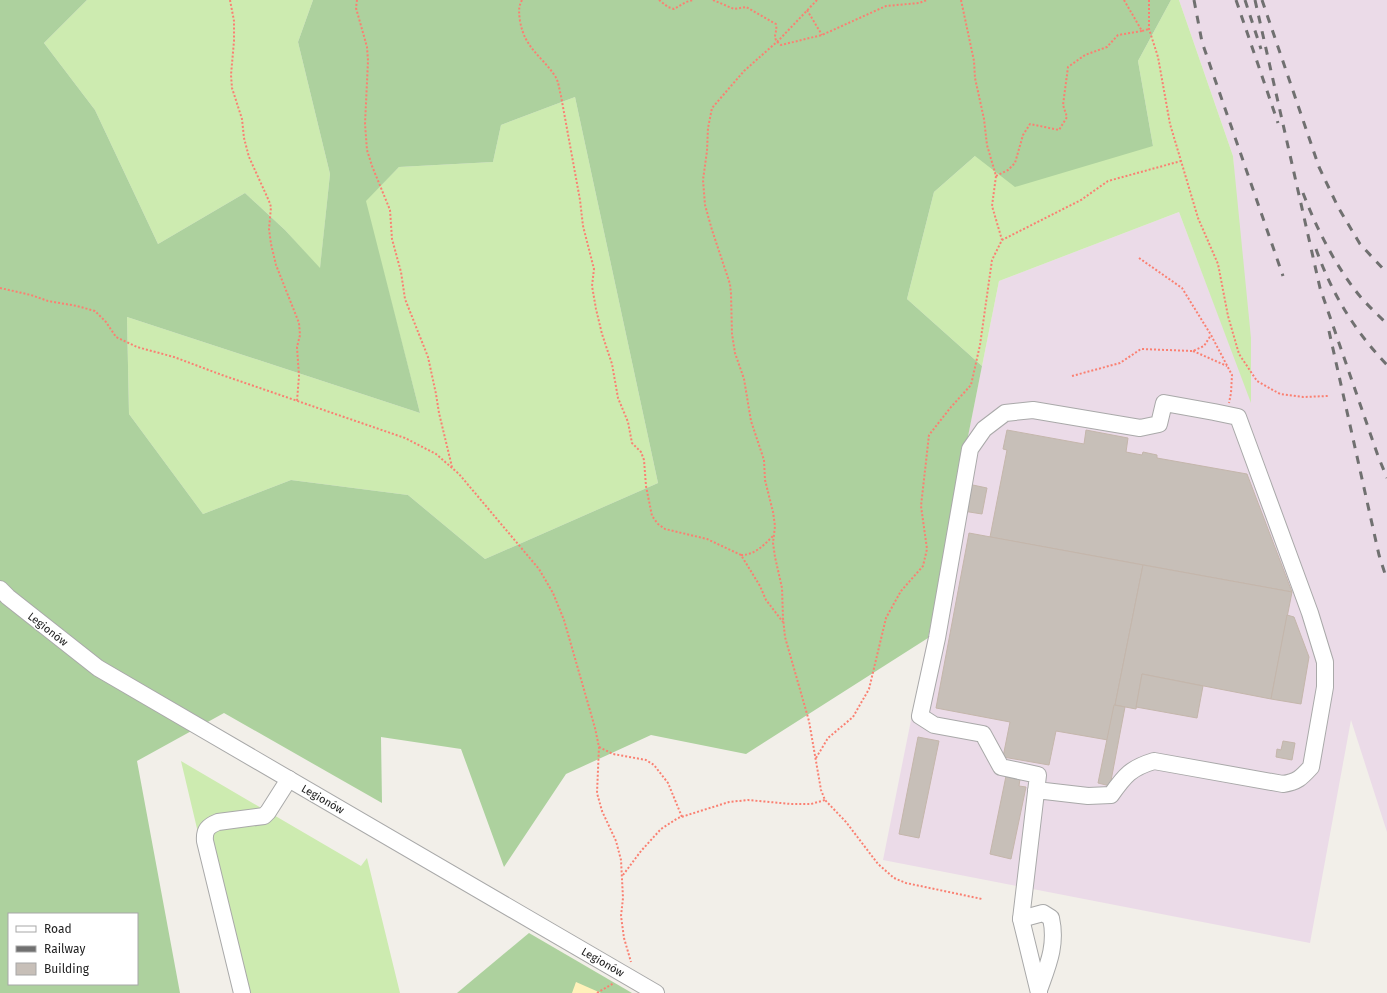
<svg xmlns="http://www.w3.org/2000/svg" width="1387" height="993" viewBox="0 0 1387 993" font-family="'Fira Sans',sans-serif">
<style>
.industrial{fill:#ebdbe8}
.grass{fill:#cdebb0}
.forest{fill:#add19e;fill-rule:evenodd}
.sand{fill:#fff1ba}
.building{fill:#c7bfb8;stroke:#c4b6ab}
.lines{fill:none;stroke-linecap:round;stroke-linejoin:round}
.minor-casing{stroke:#a9a9a9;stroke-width:18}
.path{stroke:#fa8072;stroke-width:2;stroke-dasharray:2 2;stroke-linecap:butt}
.minor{stroke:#fff;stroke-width:16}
.rail{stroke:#707070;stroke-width:3;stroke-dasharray:8 8;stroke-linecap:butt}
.labels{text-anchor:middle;stroke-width:3;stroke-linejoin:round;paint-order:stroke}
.street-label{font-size:11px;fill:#222;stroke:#fff}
</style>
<rect width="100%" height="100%" fill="#f2efe9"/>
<path class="industrial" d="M 1179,0 L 1387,0 L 1387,832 L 1351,720 L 1310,943 L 883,860 L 999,281 L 1179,212 L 1251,401 L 1233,156 Z"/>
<g class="grass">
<path d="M 87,0 L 313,0 L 298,42 L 330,174 L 320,269 L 285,230 L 245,193 L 158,244 L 95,110 L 44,43 Z"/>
<path d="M 1171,0 L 1179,0 L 1233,156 L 1251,338 L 1251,403 L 1179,212 L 999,281 L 982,366 L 907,299 L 934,192 L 975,156 L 1153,146 L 1138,61 Z"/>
<path d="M 575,97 L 658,483 L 485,559 L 408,495 L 291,480 L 203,514 L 129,414 L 127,317 L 420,413 L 365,201 L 399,167 L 493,162 L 501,125 Z"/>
<path d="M 181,761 L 263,809 L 203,824 L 236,993 Z"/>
<path d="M 272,814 L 361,866 L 367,858 L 400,993 L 245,993 L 210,830 Z"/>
</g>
<g class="forest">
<path d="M 0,0 L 87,0 L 44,43 L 95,110 L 158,244 L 245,193 L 285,230 L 320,268 L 330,174 L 298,42 L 313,0 L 1171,0 L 1138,61 L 1153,146 L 1015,187 L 975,156 L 934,192 L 907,299 L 982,366 L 928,638 L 746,754 L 651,735 L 566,774 L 504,867 L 461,749 L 381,737 L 382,803 L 224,713 L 137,761 L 180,993 L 0,993 ZM 575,97 L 658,483 L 485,559 L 408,495 L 291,480 L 203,514 L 129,414 L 127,317 L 420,413 L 366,201 L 399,167 L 493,162 L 501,125 ZM 9,914 L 137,914 L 137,984 L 9,984 Z"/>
<path d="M 529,933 L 632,993 L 457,993 Z"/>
</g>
<path class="sand" d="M 576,982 L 601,993 L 572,993 Z"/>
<g class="building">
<path d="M 1007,430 L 1084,444 L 1086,430 L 1128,438 L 1126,452 L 1142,455 L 1143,452 L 1157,455 L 1157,458 L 1247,474 L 1292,592 L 990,537 L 1007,450 L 1003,449 Z"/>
<path d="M 968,484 L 987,488 L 982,514 L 963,511 Z"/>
<path d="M 969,533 L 1143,565 L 1108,740 L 1056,731 L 1049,765 L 1003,757 L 1010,722 L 936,708 Z"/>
<path d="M 1143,565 L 1292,592 L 1271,699 L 1142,674 L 1136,709 L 1115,705 Z"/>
<path d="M 1287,615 L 1294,617 L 1309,657 L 1301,704 L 1271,699 Z"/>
<path d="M 1142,674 L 1203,686 L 1197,718 L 1136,707 Z"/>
<path d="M 1114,705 L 1125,707 L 1110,786 L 1098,783 Z"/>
<path d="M 918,737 L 939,741 L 919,838 L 899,834 Z"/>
<path d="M 1283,741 L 1295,743 L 1292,760 L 1276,757 L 1277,749 L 1281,750 Z"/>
<path d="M 1006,776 L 1020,779 L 1019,786 L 1026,787 L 1011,859 L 990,854 Z"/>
</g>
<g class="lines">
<defs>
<g id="minor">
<path d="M 0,589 L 8,597 L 98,668 L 656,993"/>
<path d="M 1036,790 L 1088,796 L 1111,795 C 1125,775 1131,768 1154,761 L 1283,784 C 1297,782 1301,778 1311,767 L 1325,687 L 1325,662 L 1310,613 L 1238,417 L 1214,412 L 1164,403 L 1159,424 L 1140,428 L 1033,410 L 1005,413 L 984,429 L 970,449 L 937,638 L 920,716 L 934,725 L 983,734 L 1001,767 L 1038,775 L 1021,919 L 1039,993"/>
<path d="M 1021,919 L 1043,913 L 1051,918 C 1057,945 1048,965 1039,990"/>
<path d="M 242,993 L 205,841 C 204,830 208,826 218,822 L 264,816 L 268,812 L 289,779"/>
</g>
</defs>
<use href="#minor" class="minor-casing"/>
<g class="path">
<path d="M 230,0 L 234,21 L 234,41 L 231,75 L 232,88 L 242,119 L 244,138 L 249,157 L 269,201 L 271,207 L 269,229 L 271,244 L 276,265 L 299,323 L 300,335 L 297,347 L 299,376 L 297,401"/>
<path d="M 357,0 L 356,8 L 367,47 L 368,61 L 365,124 L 367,150 L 372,166 L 390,210 L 392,239 L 401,272 L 405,299 L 428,357 L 436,394 L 439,413 L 452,467"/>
<path d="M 522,0 C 518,7 519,13 520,21 C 525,49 541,55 555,76 C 559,82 559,89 561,96 L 580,200 L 583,226 L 594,269 L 592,286 L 596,309 L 602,334 L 612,364 L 618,398 L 628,422 L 632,443 L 641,452 L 644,460 L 646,486 L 652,516 L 658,524 L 665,529 L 707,539 L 741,555 L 760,586 L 766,600 L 783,622"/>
<path d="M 659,0 L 668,7 L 674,9 L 686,2 L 693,0"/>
<path d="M 713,0 L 734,9 L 746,7 L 776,24 C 778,34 770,37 781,45 L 822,35 L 886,6 L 919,3 L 927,0"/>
<path d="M 817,0 L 779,40 L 744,71 L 712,108 L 708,128 L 707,151 L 703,180 L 705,205 L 712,230 L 730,284 L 731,294 L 732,334 L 735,353 L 744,379 L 751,421 L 764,460 L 765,480 L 773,512 L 775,526 L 773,543 L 775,557 L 782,588 L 783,618 L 785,637 L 809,721 L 821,790 L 825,800 L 846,822 L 878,864 L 894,878 L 906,883 L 982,899"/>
<path d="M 961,0 L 974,61 L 975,78 L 984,119 L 987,145 L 996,176 L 992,206 L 1002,240"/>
<path d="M 1124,0 L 1142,31 L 1149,29"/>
<path d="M 1149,0 L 1149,29 L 1158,57 L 1170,124 L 1198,218 L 1218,264 L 1228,316 L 1239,354 L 1257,381 L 1280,394 L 1303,397 L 1328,396"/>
<path d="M 807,10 L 822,35"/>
<path d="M 996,176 L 1008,170 L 1015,163 L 1023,135 L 1030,124 L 1059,130 L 1067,117 L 1063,105 L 1068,67 L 1085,55 L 1107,47 L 1118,35 L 1142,31"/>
<path d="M 1139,258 L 1182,288 L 1211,335 L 1232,375 L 1231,393 L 1229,403"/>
<path d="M 0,288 L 31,295 L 48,301 L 77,306 L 95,311 L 106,322 L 116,337 L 137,347 L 174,357 L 222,375 L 405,438 L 436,454 L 459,474 L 539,569 L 553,593 L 564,620 L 595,728 L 599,747 L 597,793 L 602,811 L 616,841 L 621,860 L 623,898 L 621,916 L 624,938 L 631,962"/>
<path d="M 1193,351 L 1227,366"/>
<path d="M 1072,376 L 1120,363 L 1141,349 L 1193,351 L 1204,346 L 1211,335"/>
<path d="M 741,555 C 755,555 764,545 774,535"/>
<path d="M 599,747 L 613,754 L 646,760 L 654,765 L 668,783 L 682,817"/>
<path d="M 816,758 L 828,738 L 853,717 L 869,689 L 886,618 L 901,591 L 923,566 L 927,549 L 921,506 L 929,435 L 951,407 L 971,385 L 980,345 L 992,260 L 1002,240 L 1081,200 L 1108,181 L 1181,161"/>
<path d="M 623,875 L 641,851 L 661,829 L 678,818 L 729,802 L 748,800 L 791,804 L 811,804 L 825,800"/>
<path d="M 597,993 L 614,983"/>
</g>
<use href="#minor" class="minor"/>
<g class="rail">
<path d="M 1194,0 L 1202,42 L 1283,276"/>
<path d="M 1236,0 L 1278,123"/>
<path d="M 1245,0 L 1261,49"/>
<path d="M 1255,0 L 1320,288 L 1378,456 L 1387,478"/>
<path d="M 1262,0 L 1319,167 L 1338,207 L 1360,244 L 1387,273"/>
<path d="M 1303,193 C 1316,227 1333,261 1355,290 C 1364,302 1376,313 1387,324"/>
<path d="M 1316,249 C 1332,294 1354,330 1387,365"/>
<path d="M 1329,331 L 1379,555 L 1387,580"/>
</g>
</g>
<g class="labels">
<g class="street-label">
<text transform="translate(48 629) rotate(38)" y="4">Legionów</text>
<text transform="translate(323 799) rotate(30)" y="4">Legionów</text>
<text transform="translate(603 962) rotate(30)" y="4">Legionów</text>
</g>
</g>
<rect x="8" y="913" width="130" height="72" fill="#ffffff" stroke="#a7a7a7"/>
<rect x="16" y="926" width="20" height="6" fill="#ffffff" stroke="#a7a7a7"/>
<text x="44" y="933" font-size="12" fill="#222222">Road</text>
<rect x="16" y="946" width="20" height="6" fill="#707070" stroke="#a7a7a7"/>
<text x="44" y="953" font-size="12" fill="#222222">Railway</text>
<rect x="16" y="963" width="20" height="12" fill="#c7bfb8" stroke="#a7a7a7"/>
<text x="44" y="973" font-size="12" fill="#222222">Building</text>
</svg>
